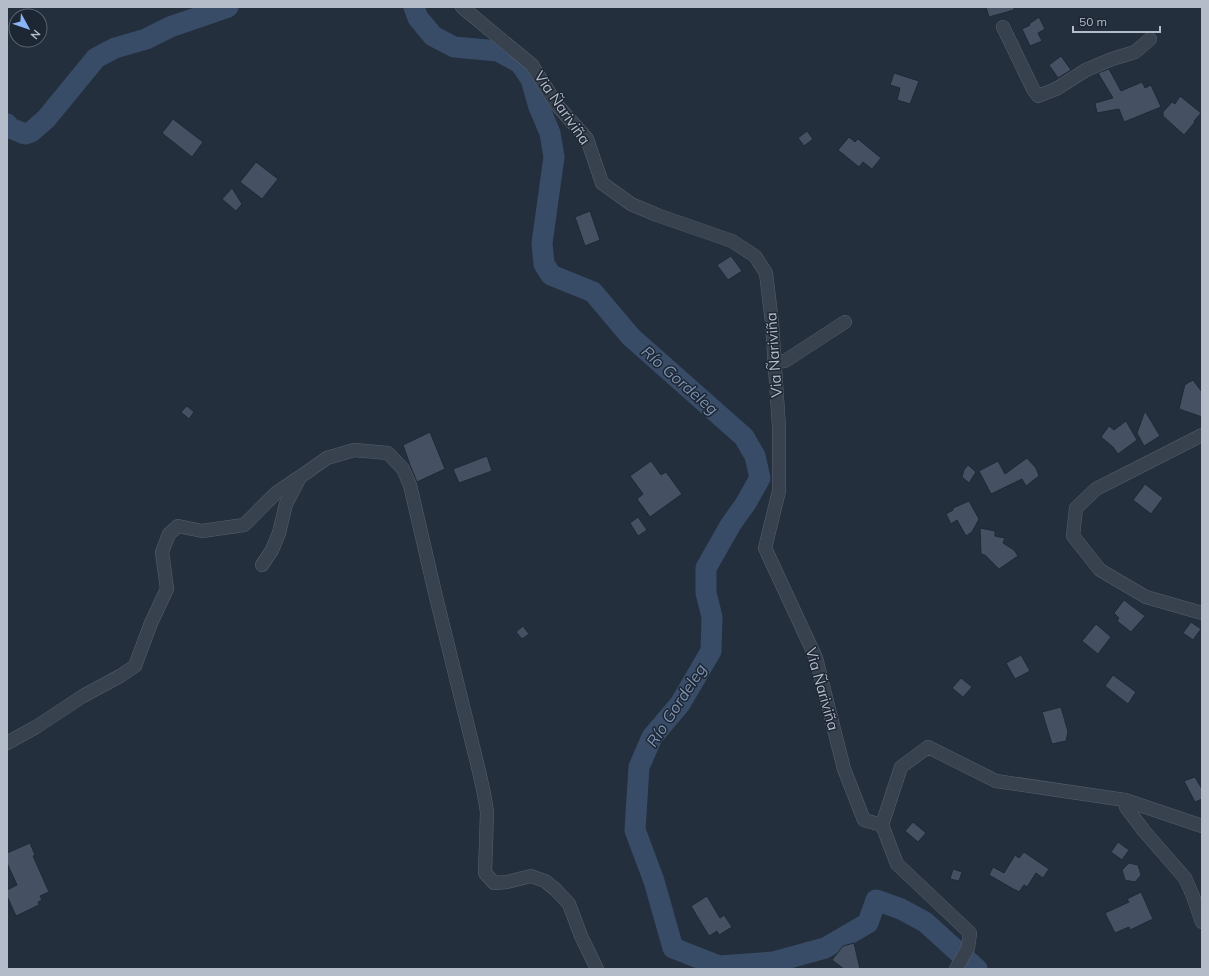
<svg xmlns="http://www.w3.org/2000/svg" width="1209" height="976" viewBox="0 0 1209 976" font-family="Mulish,sans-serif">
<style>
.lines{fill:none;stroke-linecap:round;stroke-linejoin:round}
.river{stroke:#394c67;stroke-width:21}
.building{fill:#455162;stroke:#1f2835}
.minor-casing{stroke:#565f6c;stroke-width:14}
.minor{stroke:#38414e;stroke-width:13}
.labels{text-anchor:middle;stroke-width:3;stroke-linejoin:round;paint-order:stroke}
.street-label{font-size:15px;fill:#b4bcc9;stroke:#1d2633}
.water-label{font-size:16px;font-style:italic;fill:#7c92b1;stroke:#1d2633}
</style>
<rect width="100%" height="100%" fill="#242f3e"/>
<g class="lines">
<g class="river">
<path d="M 414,7 L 418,18 L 433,36 L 454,47 L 498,51 L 520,63 L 531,79 L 539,107 L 550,133 L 554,157 L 542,243 L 544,264 L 551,275 L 593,292 L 631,337 L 744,437 L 755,456 L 760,478 L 746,503 L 731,524 L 706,568 L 706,593 L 712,617 L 711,651 L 680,704 L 652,737 L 639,767 L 635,830 L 654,881 L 673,948 L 719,966 L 774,962 L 825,948 L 868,923 L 876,900 L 901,909 L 925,922 L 977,969"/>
<path d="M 7,124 L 10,128 L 25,134 L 31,132 L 46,119 L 96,58 L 115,48 L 146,39 L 170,27 L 228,7"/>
</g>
</g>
<g class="building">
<path d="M 986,7 L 1014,7 L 1014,10 L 989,17 Z"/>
<path d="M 1039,17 L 1045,29 L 1038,33 L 1042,41 L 1030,46 L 1022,29 L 1030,25 L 1029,24 Z"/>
<path d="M 1061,56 L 1071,70 L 1058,78 L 1049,65 Z"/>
<path d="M 1109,69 L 1121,91 L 1142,82 L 1145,88 L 1151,85 L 1161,107 L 1124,122 L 1119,109 L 1097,113 L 1095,103 L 1113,98 L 1098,73 Z"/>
<path d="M 894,73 L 919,81 L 910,104 L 897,100 L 900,88 L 890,85 Z"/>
<path d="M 1180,96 L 1201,113 L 1194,121 L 1195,122 L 1184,135 L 1163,116 L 1163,112 L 1172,102 L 1175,104 Z"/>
<path d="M 173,119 L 203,142 L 192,157 L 162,133 Z"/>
<path d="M 807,131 L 813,139 L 804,146 L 798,138 Z"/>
<path d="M 849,137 L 855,142 L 858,139 L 881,158 L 872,169 L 863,162 L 859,167 L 838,150 Z"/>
<path d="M 256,162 L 278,179 L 262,199 L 240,182 Z"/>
<path d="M 232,188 L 242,204 L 236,211 L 222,199 Z"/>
<path d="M 590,211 L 600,240 L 585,246 L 575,217 Z"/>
<path d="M 731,256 L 742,271 L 728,280 L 717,265 Z"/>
<path d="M 1193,380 L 1202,392 L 1202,417 L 1179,409 L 1185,384 L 1187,384 L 1188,382 L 1190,382 Z"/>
<path d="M 187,406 L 194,412 L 189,419 L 181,412 Z"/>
<path d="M 1145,411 L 1160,436 L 1144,446 L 1137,433 Z"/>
<path d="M 1126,421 L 1137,440 L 1118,454 L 1113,447 L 1101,437 L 1109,426 L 1114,430 Z"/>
<path d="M 430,432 L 445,469 L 417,482 L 410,465 L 403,445 Z"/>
<path d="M 487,456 L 492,471 L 459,483 L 453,469 Z"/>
<path d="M 1027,458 L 1036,468 L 1039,476 L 1026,486 L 1022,479 L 991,494 L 979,471 L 998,461 L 1005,474 Z"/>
<path d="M 651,461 L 661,475 L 666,472 L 682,494 L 650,517 L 637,499 L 643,494 L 630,476 Z"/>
<path d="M 968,465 L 976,472 L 969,483 L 962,477 L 964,470 Z"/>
<path d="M 1145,484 L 1163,498 L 1151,514 L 1133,500 Z"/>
<path d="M 969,501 L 979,519 L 972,532 L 966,536 L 957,520 L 951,524 L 946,514 L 953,510 L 953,508 Z"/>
<path d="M 638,517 L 647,530 L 638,536 L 630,523 Z"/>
<path d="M 980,528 L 995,531 L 995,536 L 1005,538 L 1003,543 L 1014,550 L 1018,556 L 999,569 L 985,555 L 981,554 Z"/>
<path d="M 1124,600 L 1145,616 L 1131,632 L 1117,621 L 1119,618 L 1114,613 Z"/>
<path d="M 1191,622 L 1201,629 L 1193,640 L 1183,633 Z"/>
<path d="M 1096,624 L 1111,637 L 1098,654 L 1082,641 Z"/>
<path d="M 523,626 L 529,634 L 522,639 L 516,632 Z"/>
<path d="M 1021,655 L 1030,671 L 1015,679 L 1006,663 Z"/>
<path d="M 1113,675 L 1136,692 L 1128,704 L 1105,686 Z"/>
<path d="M 961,678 L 972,687 L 963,697 L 952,688 Z"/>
<path d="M 1061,707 L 1068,732 L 1066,741 L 1052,744 L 1042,712 Z"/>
<path d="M 1195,777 L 1202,789 L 1202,799 L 1195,802 L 1184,781 Z"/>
<path d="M 913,822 L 926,833 L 918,842 L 905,831 Z"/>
<path d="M 1118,842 L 1129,850 L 1122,860 L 1111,852 Z"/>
<path d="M 30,843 L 35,855 L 33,856 L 49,892 L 40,896 L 42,900 L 38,902 L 39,905 L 16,916 L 7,896 L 7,890 L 17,885 L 7,863 L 7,853 Z"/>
<path d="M 1024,852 L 1049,869 L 1043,878 L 1036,873 L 1027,887 L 1024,885 L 1019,892 L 1016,890 L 1015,890 L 989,875 L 993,867 L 1004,873 L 1015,855 L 1019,858 Z"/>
<path d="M 1129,863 L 1138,865 L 1141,875 L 1135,882 L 1125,880 L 1122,870 Z"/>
<path d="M 953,869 L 962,872 L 959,881 L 950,879 Z"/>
<path d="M 1141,892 L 1153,919 L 1130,930 L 1129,927 L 1115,933 L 1105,913 L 1129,902 L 1127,899 Z"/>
<path d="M 707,896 L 720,918 L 724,915 L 732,927 L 719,935 L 717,931 L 709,936 L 691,906 Z"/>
<path d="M 854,943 L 860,969 L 844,969 L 832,960 L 843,946 Z"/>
</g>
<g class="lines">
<defs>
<g id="minor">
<path d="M 462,7 L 532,65 L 557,105 L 587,139 L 602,183 L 631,204 L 657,215 L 732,241 L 755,256 L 766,273 L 772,323 L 779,427 L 779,491 L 765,548 L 816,658 L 844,769 L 864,820 L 882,825"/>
<path d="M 1003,27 L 1033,89 L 1038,96 L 1056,89 L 1086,70 L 1112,59 L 1135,52 L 1150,39"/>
<path d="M 774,362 L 785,361 L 845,322"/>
<path d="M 1202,435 L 1096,489 L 1076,508 L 1073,536 L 1100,570 L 1146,597 L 1202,613"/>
<path d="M 262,565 L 272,550 L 279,533 L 286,504 L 300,477 L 327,458 L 354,450 L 388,453 L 403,469 L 410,485 L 436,597 L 479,771 L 484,794 L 487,812 L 485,873 L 494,883 L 507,882 L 531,876 L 545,881 L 556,890 L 569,904 L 581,936 L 597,969"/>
<path d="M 7,743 L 36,727 L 83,696 L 120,676 L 135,666 L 151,623 L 167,589 L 162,552 L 169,534 L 178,526 L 202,531 L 244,525 L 276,493 L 298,478"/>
<path d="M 1125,800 L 1126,807 L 1144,831 L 1185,878 L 1193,896 L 1202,922"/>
<path d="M 956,969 L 968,948 L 970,933 L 897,864 L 882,825 L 901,767 L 928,747 L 996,781 L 1125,800 L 1202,826"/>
</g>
</defs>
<use href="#minor" class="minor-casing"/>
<use href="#minor" class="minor"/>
</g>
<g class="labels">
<g class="street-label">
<text transform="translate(562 108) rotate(55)" y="5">Via Ñariviña</text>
<text transform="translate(774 355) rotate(-94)" y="5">Via Ñariviña</text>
<text transform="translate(822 689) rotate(74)" y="5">Via Ñariviña</text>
</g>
<g class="water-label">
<text transform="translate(680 380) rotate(41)" y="6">Río Gordeleg</text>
<text transform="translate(676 705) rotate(-57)" y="6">Río Gordeleg</text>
</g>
</g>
<rect width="1209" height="976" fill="none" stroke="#b4bcc9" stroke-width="16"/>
<g transform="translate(28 28) rotate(130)"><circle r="19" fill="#1d2633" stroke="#59626f"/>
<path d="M0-3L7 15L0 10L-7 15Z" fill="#8ab4f8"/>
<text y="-6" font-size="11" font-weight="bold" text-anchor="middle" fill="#b4bcc9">N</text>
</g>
<path d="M1073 26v6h87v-6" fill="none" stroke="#b4bcc9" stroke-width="2"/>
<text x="1079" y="26" font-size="12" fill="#b4bcc9" stroke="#1d2633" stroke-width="3" paint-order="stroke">50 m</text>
</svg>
